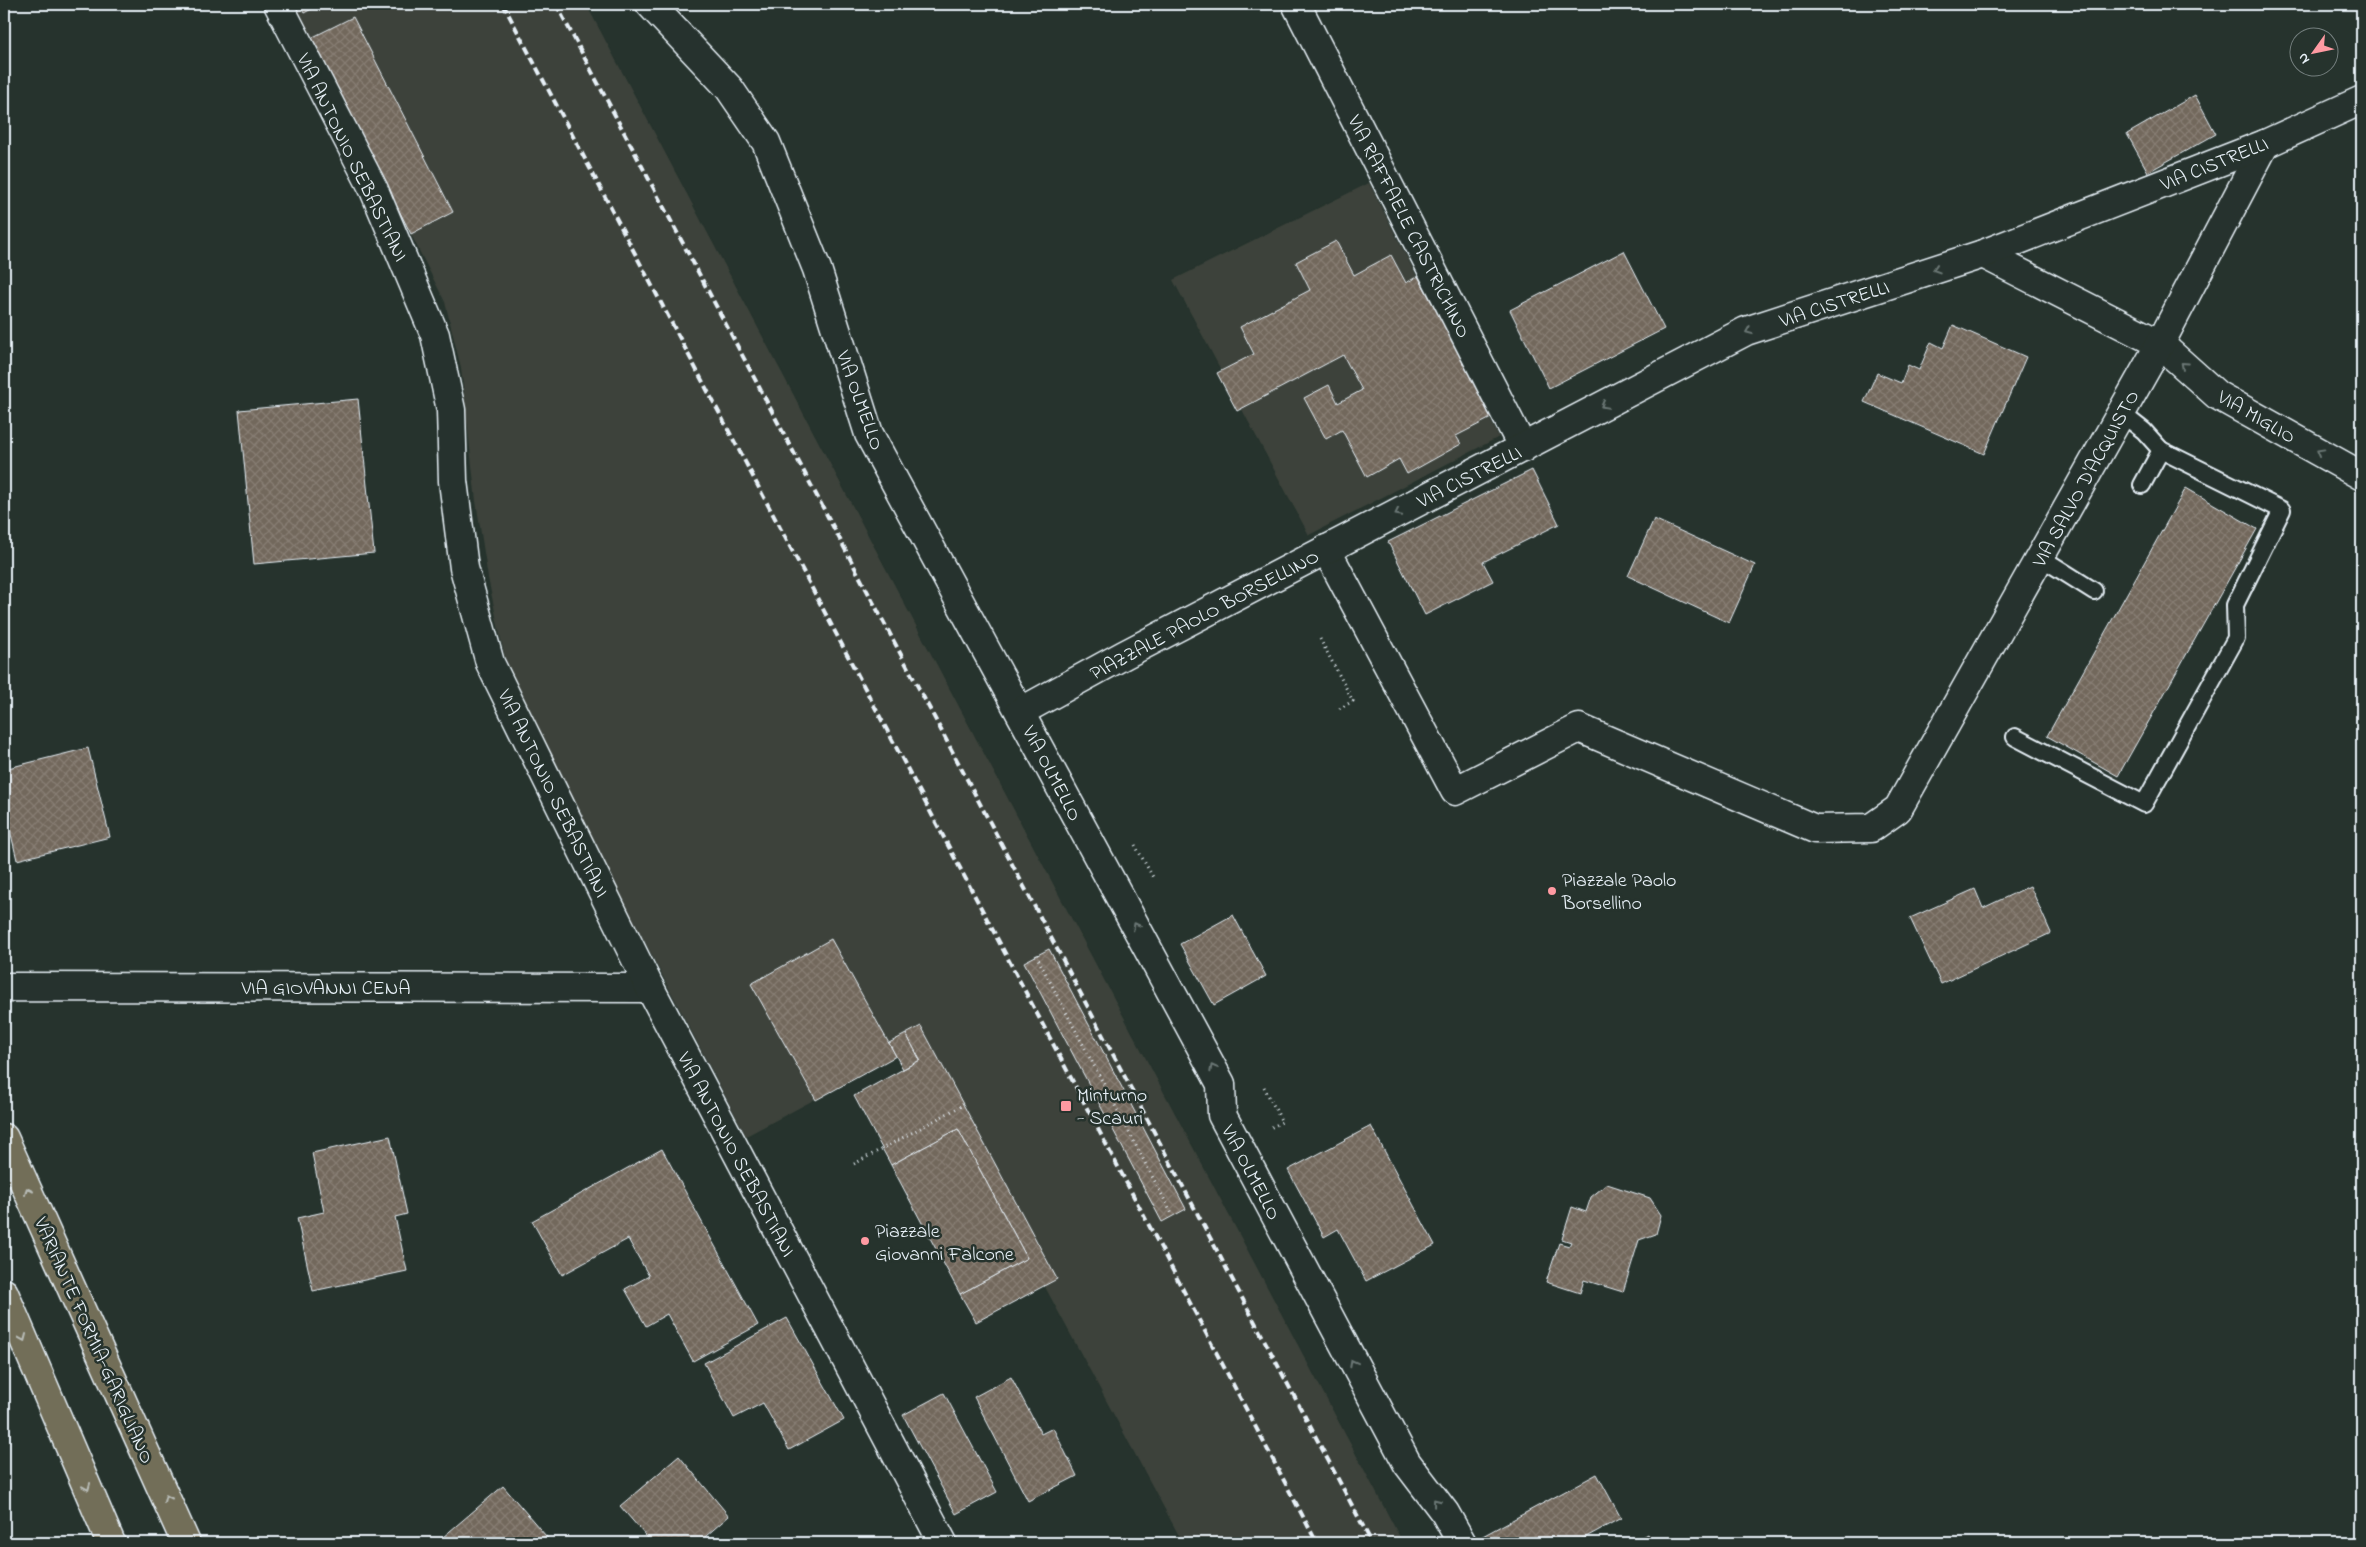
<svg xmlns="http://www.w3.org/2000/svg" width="2366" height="1547" viewBox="0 0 2366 1547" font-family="'Indie Flower',sans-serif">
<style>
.built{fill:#3d433b}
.building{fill:url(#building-cross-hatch);stroke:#e8f1f8}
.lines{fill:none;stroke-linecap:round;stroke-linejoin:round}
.lane-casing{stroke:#e8f1f8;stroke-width:20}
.street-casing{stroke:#e8f1f8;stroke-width:31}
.secondary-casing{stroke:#e8f1f8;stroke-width:31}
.highway-casing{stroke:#e8f1f8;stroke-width:31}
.path{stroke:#e8f1f8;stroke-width:3;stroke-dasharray:1 4;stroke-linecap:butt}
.lane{stroke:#26332d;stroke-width:16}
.street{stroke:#26332d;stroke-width:28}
.secondary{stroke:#26332d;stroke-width:28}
.highway{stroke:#726e59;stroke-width:28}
.rail{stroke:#e8f1f8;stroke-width:4;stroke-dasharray:8 4;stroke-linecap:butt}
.oneway{stroke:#6a7674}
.oneway2{stroke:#b9bdb8}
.poi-dot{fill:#ff9aa2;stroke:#26332d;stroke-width:2}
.labels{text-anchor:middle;stroke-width:5;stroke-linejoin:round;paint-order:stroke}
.street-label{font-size:20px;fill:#e8f1f8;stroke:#26332d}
.poi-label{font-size:20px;fill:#e8f1f8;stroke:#26332d;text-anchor:start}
</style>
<defs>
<pattern id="building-cross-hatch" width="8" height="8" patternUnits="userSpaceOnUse" patternTransform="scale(1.25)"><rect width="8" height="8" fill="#72675b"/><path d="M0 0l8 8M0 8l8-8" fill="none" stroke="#867d73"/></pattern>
</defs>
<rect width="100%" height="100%" fill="#26332d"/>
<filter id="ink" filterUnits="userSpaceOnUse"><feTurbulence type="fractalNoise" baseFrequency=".02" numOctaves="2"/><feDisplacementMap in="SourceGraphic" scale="10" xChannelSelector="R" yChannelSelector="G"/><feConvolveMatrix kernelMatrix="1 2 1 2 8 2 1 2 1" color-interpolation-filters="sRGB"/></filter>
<g filter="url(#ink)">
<g class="built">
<path d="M 295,4 L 586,4 L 1403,1543 L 1183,1543 L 1044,1285 L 963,1105 L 921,1026 L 890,1043 L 896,1056 L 746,1136 L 537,735 L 505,659 L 488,578 L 476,501 L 461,368 L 445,302 Z"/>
<path d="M 1369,183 L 1499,437 L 1309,535 L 1173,280 Z"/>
</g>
<g class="building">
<path d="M 299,4 L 321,4 L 304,13 Z"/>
<path d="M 353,17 L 453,212 L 411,234 L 311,38 Z"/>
<path d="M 2195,95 L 2216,134 L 2148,172 L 2127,134 Z"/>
<path d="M 1336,241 L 1354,275 L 1391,255 L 1406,283 L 1418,276 L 1493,417 L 1456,436 L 1461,444 L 1407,474 L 1399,459 L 1367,477 L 1342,430 L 1326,439 L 1304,398 L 1329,385 L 1338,403 L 1362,390 L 1343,355 L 1237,411 L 1217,373 L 1254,354 L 1240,327 L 1310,290 L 1296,262 Z"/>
<path d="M 1624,251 L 1664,329 L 1549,388 L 1510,310 Z"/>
<path d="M 1953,325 L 2026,357 L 1984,454 L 1864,402 L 1877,373 L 1901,383 L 1908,365 L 1919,370 L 1931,342 L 1943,348 Z"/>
<path d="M 358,399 L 374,553 L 254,564 L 239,410 Z"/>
<path d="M 1532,470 L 1559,524 L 1483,562 L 1493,581 L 1425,615 L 1388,542 Z"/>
<path d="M 2186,488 L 2257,529 L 2118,776 L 2047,736 Z"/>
<path d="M 1654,519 L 1755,565 L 1729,623 L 1628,576 Z"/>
<path d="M 88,748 L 110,837 L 17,860 L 4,804 L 4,769 Z"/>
<path d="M 2030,886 L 2051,933 L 1941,984 L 1910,918 L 1975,889 L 1983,908 Z"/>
<path d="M 1233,915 L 1266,976 L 1214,1005 L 1180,944 Z"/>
<path d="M 831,939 L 896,1056 L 816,1100 L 751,984 Z"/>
<path d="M 1049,949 L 1186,1209 L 1162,1222 L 1024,962 Z"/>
<path d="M 921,1026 L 1057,1279 L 976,1322 L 960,1294 L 1027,1258 L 958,1129 L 891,1165 L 854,1096 L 920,1060 L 906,1034 Z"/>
<path d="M 906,1034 L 920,1060 L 903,1069 L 889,1043 Z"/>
<path d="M 1371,1126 L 1435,1245 L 1366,1281 L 1338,1229 L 1324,1237 L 1288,1170 Z"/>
<path d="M 958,1129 L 1027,1258 L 960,1294 L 891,1165 Z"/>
<path d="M 390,1136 L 407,1214 L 395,1217 L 407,1271 L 313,1291 L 297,1218 L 324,1212 L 312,1153 Z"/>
<path d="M 662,1149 L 758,1325 L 693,1361 L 667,1314 L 646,1326 L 625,1289 L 649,1276 L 628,1239 L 562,1275 L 532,1221 Z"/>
<path d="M 1607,1184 L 1650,1198 L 1661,1215 L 1656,1234 L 1639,1240 L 1623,1292 L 1584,1280 L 1580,1293 L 1546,1282 L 1559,1243 L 1569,1246 L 1571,1242 L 1562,1239 L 1572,1207 L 1586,1212 L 1591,1197 Z"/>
<path d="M 787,1318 L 844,1420 L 789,1450 L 763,1403 L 734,1418 L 704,1363 Z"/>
<path d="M 1011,1377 L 1041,1434 L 1053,1428 L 1077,1476 L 1028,1501 L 974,1397 Z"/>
<path d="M 944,1393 L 997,1492 L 956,1514 L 903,1415 Z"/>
<path d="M 679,1456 L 729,1516 L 698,1543 L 652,1543 L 620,1506 Z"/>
<path d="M 1597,1474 L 1621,1518 L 1575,1543 L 1482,1543 L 1479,1538 Z"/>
<path d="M 503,1486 L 552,1543 L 436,1543 Z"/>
<path d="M 1647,1534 L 1652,1543 L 1632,1543 Z"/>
</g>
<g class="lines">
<defs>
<g id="lane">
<path d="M 2121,413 L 2144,431 L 2161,450"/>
<path d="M 2040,557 L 2094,591"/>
<path d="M 2015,737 L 2144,804 L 2236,638 L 2235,605 L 2282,510 L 2161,450 L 2142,485"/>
</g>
<g id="street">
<path d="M 650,4 L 729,88 L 766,142 L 817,269 L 869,434 L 1221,1084 L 1222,1115 L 1407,1463 L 1445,1513 L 1462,1543"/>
<path d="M 1296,4 L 1523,448"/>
<path d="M 1983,254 L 2160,344 L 2217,395 L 2362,476"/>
<path d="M 1326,549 L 1455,791 L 1579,728 L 1815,829 L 1871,828 L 1898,809 L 2160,344 L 2265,144"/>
<path d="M 1020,712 L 1124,655 L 1746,331 L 1983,254 L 2265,144 L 2362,100"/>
<path d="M 4,990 L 10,987 L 650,988"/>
</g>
<path id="secondary" d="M 278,4 L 374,190 L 435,335 L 451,410 L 453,481 L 464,568 L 490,663 L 650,988 L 943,1543"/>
<g id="highway">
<path d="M 4,1138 L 186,1543"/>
<path d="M 4,1293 L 111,1543"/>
</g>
</defs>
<use href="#lane" class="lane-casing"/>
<use href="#street" class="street-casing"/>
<use href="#secondary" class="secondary-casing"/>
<use href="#highway" class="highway-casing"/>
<g class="path">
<path d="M 1320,639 L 1353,701 L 1339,709"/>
<path d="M 1135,845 L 1154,879"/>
<path d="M 1036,955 L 1173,1216"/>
<path d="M 1264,1087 L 1282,1122 L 1268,1129"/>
<path d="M 854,1164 L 963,1105"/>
</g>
<use href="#lane" class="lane"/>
<use href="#street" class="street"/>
<use href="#secondary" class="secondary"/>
<use href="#highway" class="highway"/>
<g class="rail">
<path d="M 503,4 L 1317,1543"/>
<path d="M 556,4 L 1372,1543"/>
</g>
</g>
<defs><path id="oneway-chevron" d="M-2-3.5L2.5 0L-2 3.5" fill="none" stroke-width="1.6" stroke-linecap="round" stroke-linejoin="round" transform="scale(1.25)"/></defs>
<g class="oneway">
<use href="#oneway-chevron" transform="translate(1936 269) rotate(162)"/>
<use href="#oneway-chevron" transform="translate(1749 331) rotate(158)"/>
<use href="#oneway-chevron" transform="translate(2184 365) rotate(-138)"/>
<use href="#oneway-chevron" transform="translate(1604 405) rotate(152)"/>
<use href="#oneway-chevron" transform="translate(2320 452) rotate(-151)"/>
<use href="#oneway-chevron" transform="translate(1398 513) rotate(153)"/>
<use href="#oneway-chevron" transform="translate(1136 926) rotate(-118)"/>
<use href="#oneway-chevron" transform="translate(1213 1068) rotate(-118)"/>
<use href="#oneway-chevron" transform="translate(1353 1363) rotate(-118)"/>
<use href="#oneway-chevron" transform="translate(1436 1502) rotate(-128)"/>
</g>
<g class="oneway2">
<use href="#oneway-chevron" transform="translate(28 1191) rotate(-114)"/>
<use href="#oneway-chevron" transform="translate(23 1338) rotate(67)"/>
<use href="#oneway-chevron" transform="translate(87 1487) rotate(67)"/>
<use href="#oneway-chevron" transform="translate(167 1498) rotate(-114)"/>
</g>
</g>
<g class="poi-dot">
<circle cx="1552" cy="891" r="5"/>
<rect x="1060" y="1100" width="12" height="12" rx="2.5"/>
<circle cx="865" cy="1241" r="5"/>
</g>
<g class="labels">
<g class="street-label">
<text transform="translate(353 157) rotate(64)" y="7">VIA ANTONIO SEBASTIANI</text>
<text transform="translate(2214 163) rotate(-22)" y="7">VIA CISTRELLI</text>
<text transform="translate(1410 226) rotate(63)" y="7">VIA RAFFAELE CASTRICHINO</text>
<text transform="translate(1834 303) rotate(-18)" y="7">VIA CISTRELLI</text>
<text transform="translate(861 400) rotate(70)" y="7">VIA OLMELLO</text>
<text transform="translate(2257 416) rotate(30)" y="7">VIA MIGLIO</text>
<text transform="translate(1469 476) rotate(-27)" y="7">VIA CISTRELLI</text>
<text transform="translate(2085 478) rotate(-61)" y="7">VIA SALVO D'ACQUISTO</text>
<text transform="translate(1204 614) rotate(-28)" y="7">PIAZZALE PAOLO BORSELLINO</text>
<text transform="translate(1053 773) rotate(62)" y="7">VIA OLMELLO</text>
<text transform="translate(554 793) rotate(64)" y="7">VIA ANTONIO SEBASTIANI</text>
<text x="326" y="994">VIA GIOVANNI CENA</text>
<text transform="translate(737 1154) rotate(62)" y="7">VIA ANTONIO SEBASTIANI</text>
<text transform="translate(1252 1172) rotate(62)" y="7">VIA OLMELLO</text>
<text transform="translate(95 1340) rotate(66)" y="7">VARIANTE FORMIA-GARIGLIANO</text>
</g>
<g class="poi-label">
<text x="1562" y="886">Piazzale Paolo<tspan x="1562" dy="23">Borsellino</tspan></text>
<text x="1077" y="1101">Minturno<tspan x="1077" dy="23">- Scauri</tspan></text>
<text x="875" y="1237">Piazzale<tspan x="875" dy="23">Giovanni Falcone</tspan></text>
</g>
</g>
<rect width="2366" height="1547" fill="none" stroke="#26332d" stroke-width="20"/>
<rect x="10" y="10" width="2346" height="1527" fill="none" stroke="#e8f1f8" stroke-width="2" filter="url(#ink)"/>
<g transform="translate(2314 52) rotate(237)"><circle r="24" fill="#26332d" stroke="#747f7e"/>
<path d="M0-4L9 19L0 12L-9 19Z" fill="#ff9aa2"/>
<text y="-8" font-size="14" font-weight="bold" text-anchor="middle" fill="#e8f1f8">N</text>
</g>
</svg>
